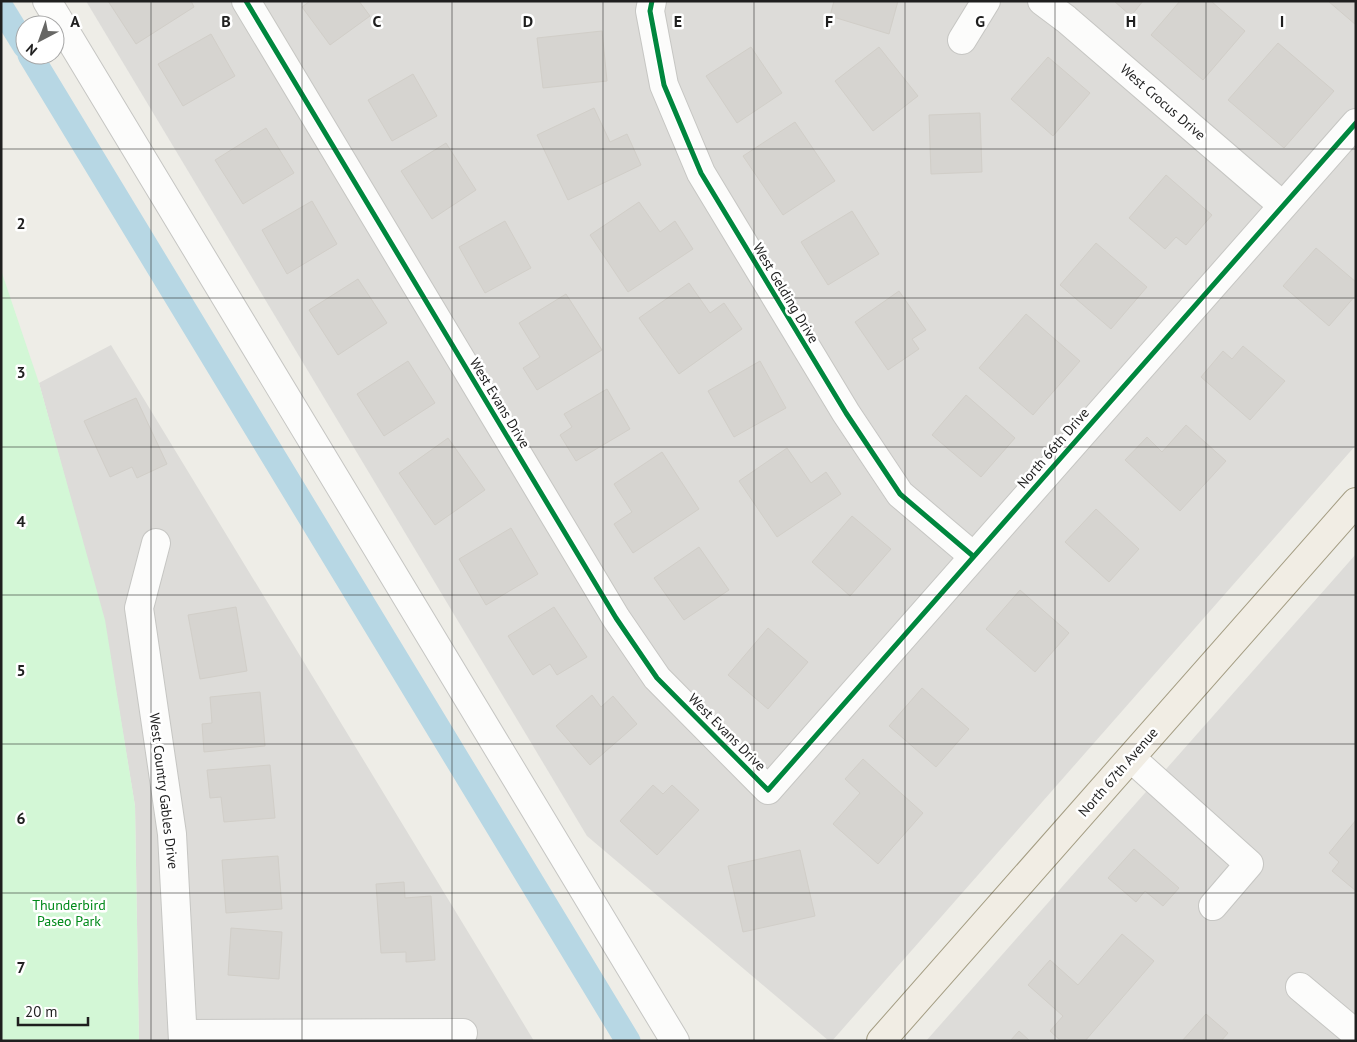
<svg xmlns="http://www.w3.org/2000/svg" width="1357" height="1042" viewBox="0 0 1357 1042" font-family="'PT Sans',sans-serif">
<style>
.residential{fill:#dddcd9}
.park{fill:#d3f7d6}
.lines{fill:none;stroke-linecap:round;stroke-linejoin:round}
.canal{stroke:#b7d7e4;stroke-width:25}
.building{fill:#d6d4d0;stroke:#d1cec8}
.minor-casing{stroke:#c6c6c3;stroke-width:30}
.major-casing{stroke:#a49d83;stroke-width:30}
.minor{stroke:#fcfcfb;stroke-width:28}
.major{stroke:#f1ede4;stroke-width:28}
.cycleway-casing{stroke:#fff;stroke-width:8}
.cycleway{stroke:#00873e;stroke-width:5}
.grid{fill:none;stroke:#1f1f1f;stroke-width:1;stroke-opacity:0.55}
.labels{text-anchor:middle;stroke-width:5;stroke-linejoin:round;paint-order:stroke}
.street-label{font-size:14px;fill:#1f1f1f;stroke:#fff}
.park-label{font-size:14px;fill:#008a1a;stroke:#fff}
.grid-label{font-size:16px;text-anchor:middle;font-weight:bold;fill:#1f1f1f;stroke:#fff;stroke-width:5;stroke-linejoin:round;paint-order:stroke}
</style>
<rect width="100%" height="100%" fill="#eeede7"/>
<g class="residential">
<path d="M 86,1 L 1356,1 L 1356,445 L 832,1041 L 829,1041 L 587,836 Z"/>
<path d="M 111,345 L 479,950 L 534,1041 L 139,1041 L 135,806 L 105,625 L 39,383 Z"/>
<path d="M 1356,554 L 1356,1041 L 926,1041 Z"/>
</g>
<path class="park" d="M 1,270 L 39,383 L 105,620 L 135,806 L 139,1041 L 1,1041 Z"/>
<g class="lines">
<g class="canal">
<path d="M 1,7 L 25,46"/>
<path d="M 30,55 L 628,1041"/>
</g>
</g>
<g class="building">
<path d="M 108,1 L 191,1 L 194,7 L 136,44 Z"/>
<path d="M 310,1 L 359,1 L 370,16 L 330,45 L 302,7 Z"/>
<path d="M 834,1 L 898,1 L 889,34 L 830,16 Z"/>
<path d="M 1114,1 L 1143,1 L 1131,16 Z"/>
<path d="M 1180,1 L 1211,1 L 1245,31 L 1203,80 L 1151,35 Z"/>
<path d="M 1328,1 L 1356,1 L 1356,25 Z"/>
<path d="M 602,31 L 607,81 L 543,88 L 537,38 Z"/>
<path d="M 211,34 L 235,76 L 183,106 L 158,64 Z"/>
<path d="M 1278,43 L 1334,91 L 1284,148 L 1228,100 Z"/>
<path d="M 751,47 L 782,93 L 737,123 L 706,76 Z"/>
<path d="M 879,47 L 918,96 L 873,131 L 835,81 Z"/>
<path d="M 1048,57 L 1090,93 L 1053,136 L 1011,99 Z"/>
<path d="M 413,74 L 437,116 L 392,141 L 368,100 Z"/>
<path d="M 594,108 L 610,142 L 627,134 L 641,165 L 568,200 L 537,135 Z"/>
<path d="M 980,113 L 982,172 L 931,174 L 929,115 Z"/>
<path d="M 795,122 L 835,181 L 783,215 L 743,156 Z"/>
<path d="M 266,128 L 294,173 L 243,204 L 215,160 Z"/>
<path d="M 446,143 L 476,190 L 432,219 L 401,171 Z"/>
<path d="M 1166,175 L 1212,215 L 1186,245 L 1176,237 L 1165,249 L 1129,218 Z"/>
<path d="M 312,201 L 337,244 L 287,274 L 262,230 Z"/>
<path d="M 639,202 L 660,232 L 675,221 L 693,249 L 628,292 L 590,235 Z"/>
<path d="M 852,211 L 879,254 L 828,285 L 801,242 Z"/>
<path d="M 505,221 L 531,268 L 485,293 L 459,247 Z"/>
<path d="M 1096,243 L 1147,287 L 1111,329 L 1060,285 Z"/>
<path d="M 1316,248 L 1356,282 L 1356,295 L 1329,326 L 1283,286 Z"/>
<path d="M 358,279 L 387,323 L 338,355 L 309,310 Z"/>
<path d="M 689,283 L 710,313 L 724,303 L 742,329 L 679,374 L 639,318 Z"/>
<path d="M 899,291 L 926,330 L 912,339 L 919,349 L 888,370 L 855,322 Z"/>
<path d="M 566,294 L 602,350 L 537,390 L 523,368 L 540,357 L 519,323 Z"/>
<path d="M 1026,314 L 1080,361 L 1033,415 L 979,368 Z"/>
<path d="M 1243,346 L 1285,381 L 1250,420 L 1201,377 L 1223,351 L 1232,359 Z"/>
<path d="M 408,361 L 435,403 L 384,436 L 357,394 Z"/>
<path d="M 760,361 L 786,408 L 734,437 L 708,391 Z"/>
<path d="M 607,389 L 630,429 L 576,461 L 560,435 L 572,427 L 564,414 Z"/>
<path d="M 966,395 L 1015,438 L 981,477 L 932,435 Z"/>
<path d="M 136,398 L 167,464 L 137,478 L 132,467 L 110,477 L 84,421 Z"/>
<path d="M 1186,425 L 1226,461 L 1180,511 L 1125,460 L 1147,437 L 1162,452 Z"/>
<path d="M 448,438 L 485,490 L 435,525 L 399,473 Z"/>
<path d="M 787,448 L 811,483 L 826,472 L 841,494 L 777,537 L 739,481 Z"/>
<path d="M 662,452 L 699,509 L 633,553 L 614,524 L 632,512 L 614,484 Z"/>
<path d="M 1096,509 L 1139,549 L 1109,582 L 1065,542 Z"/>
<path d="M 852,516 L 891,549 L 850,596 L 812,562 Z"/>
<path d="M 511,528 L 538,574 L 486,605 L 459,559 Z"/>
<path d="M 699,547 L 729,590 L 684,620 L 654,578 Z"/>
<path d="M 1020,590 L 1069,633 L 1035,672 L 986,629 Z"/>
<path d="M 236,607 L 247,671 L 200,679 L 188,615 Z"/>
<path d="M 554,607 L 587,657 L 557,675 L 550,664 L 533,675 L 508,636 Z"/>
<path d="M 768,628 L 808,662 L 768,709 L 728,675 Z"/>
<path d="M 922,688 L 969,729 L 936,767 L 889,726 Z"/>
<path d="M 260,692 L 265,746 L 204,752 L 202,724 L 212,723 L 210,697 Z"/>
<path d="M 592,695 L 601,707 L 613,696 L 637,724 L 590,765 L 556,726 Z"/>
<path d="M 863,759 L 923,813 L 878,864 L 833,824 L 860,793 L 845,779 Z"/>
<path d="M 270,765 L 275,818 L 224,822 L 221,797 L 210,798 L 207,770 Z"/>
<path d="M 653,785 L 663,794 L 672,785 L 699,810 L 657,855 L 620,821 Z"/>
<path d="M 1356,820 L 1356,891 L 1332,871 L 1339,862 L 1329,853 Z"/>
<path d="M 1134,849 L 1179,888 L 1163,906 L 1145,891 L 1136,902 L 1108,878 Z"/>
<path d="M 800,850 L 815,916 L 743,932 L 728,866 Z"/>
<path d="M 278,856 L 282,909 L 226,913 L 222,860 Z"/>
<path d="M 404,882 L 405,898 L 431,896 L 435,960 L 406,962 L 406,952 L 381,953 L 376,884 Z"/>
<path d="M 231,928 L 282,932 L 279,979 L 228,975 Z"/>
<path d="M 1122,934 L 1154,961 L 1085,1041 L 1061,1041 L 1050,1031 L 1063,1016 L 1028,985 L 1050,960 L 1078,985 Z"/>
<path d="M 1206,1014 L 1228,1033 L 1221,1041 L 1182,1041 Z"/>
<path d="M 1019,1031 L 1030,1041 L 1010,1041 Z"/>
</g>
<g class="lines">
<defs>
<g id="minor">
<path d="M 47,1 L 675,1041"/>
<path d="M 246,1 L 616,618 L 657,678 L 768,790 L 1356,123"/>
<path d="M 652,1 L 650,11 L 664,85 L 701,173 L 846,413 L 900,494 L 973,556"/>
<path d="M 1042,1 L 1066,19 L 1282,205"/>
<path d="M 962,40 L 986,1"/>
<path d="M 156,543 L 139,608 L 172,834 L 183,1041"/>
<path d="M 1131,758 L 1249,864 L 1213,906"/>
<path d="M 1300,987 L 1356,1034"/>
<path d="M 183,1034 L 463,1033"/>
</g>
<path id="major" d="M 881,1041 L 1356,502"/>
</defs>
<use href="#minor" class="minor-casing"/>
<use href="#major" class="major-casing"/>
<use href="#minor" class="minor"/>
<use href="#major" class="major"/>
<defs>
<g id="cycleway">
<path d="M 246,1 L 616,618 L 657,678 L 768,790 L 1356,123"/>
<path d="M 652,1 L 650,11 L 664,85 L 701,173 L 846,413 L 900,494 L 973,556"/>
</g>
</defs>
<use href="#cycleway" class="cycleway-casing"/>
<use href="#cycleway" class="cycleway"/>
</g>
<path class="grid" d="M 151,1 L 151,1041M 302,1 L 302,1041M 452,1 L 452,1041M 603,1 L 603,1041M 754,1 L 754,1041M 905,1 L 905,1041M 1055,1 L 1055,1041M 1206,1 L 1206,1041M 1,149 L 1356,149M 1,298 L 1356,298M 1,447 L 1356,447M 1,595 L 1356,595M 1,744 L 1356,744M 1,893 L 1356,893"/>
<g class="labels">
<g class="street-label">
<text transform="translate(1163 102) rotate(41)" y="5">West Crocus Drive</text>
<text transform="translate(786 293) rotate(59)" y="5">West Gelding Drive</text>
<text transform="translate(500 403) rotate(59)" y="5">West Evans Drive</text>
<text transform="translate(1053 448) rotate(-49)" y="5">North 66th Drive</text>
<text transform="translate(727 732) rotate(45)" y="5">West Evans Drive</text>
<text transform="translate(1118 772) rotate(-49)" y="5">North 67th Avenue</text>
<text transform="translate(164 791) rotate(83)" y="5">West Country Gables Drive</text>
</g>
<g class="park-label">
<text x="69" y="910">Thunderbird<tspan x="69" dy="16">Paseo Park</tspan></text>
</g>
</g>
<g class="grid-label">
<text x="75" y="27">A</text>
<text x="226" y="27">B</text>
<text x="377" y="27">C</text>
<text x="528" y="27">D</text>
<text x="678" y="27">E</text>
<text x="829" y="27">F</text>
<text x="980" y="27">G</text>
<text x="1131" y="27">H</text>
<text x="1282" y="27">I</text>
<text x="21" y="229">2</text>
<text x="21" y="378">3</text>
<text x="21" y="527">4</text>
<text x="21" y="676">5</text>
<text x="21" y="824">6</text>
<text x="21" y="973">7</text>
</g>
<rect width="1357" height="1042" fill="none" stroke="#1f1f1f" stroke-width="5"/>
<g transform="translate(40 40) rotate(221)"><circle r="24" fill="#ffffff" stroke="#a5a5a5"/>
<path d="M0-4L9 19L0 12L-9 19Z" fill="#676765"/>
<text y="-8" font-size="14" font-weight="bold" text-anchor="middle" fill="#1f1f1f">N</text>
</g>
<path d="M18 1017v8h70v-8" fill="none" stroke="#1f1f1f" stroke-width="2.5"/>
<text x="25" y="1017" font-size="15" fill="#1f1f1f" stroke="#ffffff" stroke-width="4" paint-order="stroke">20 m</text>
</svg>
